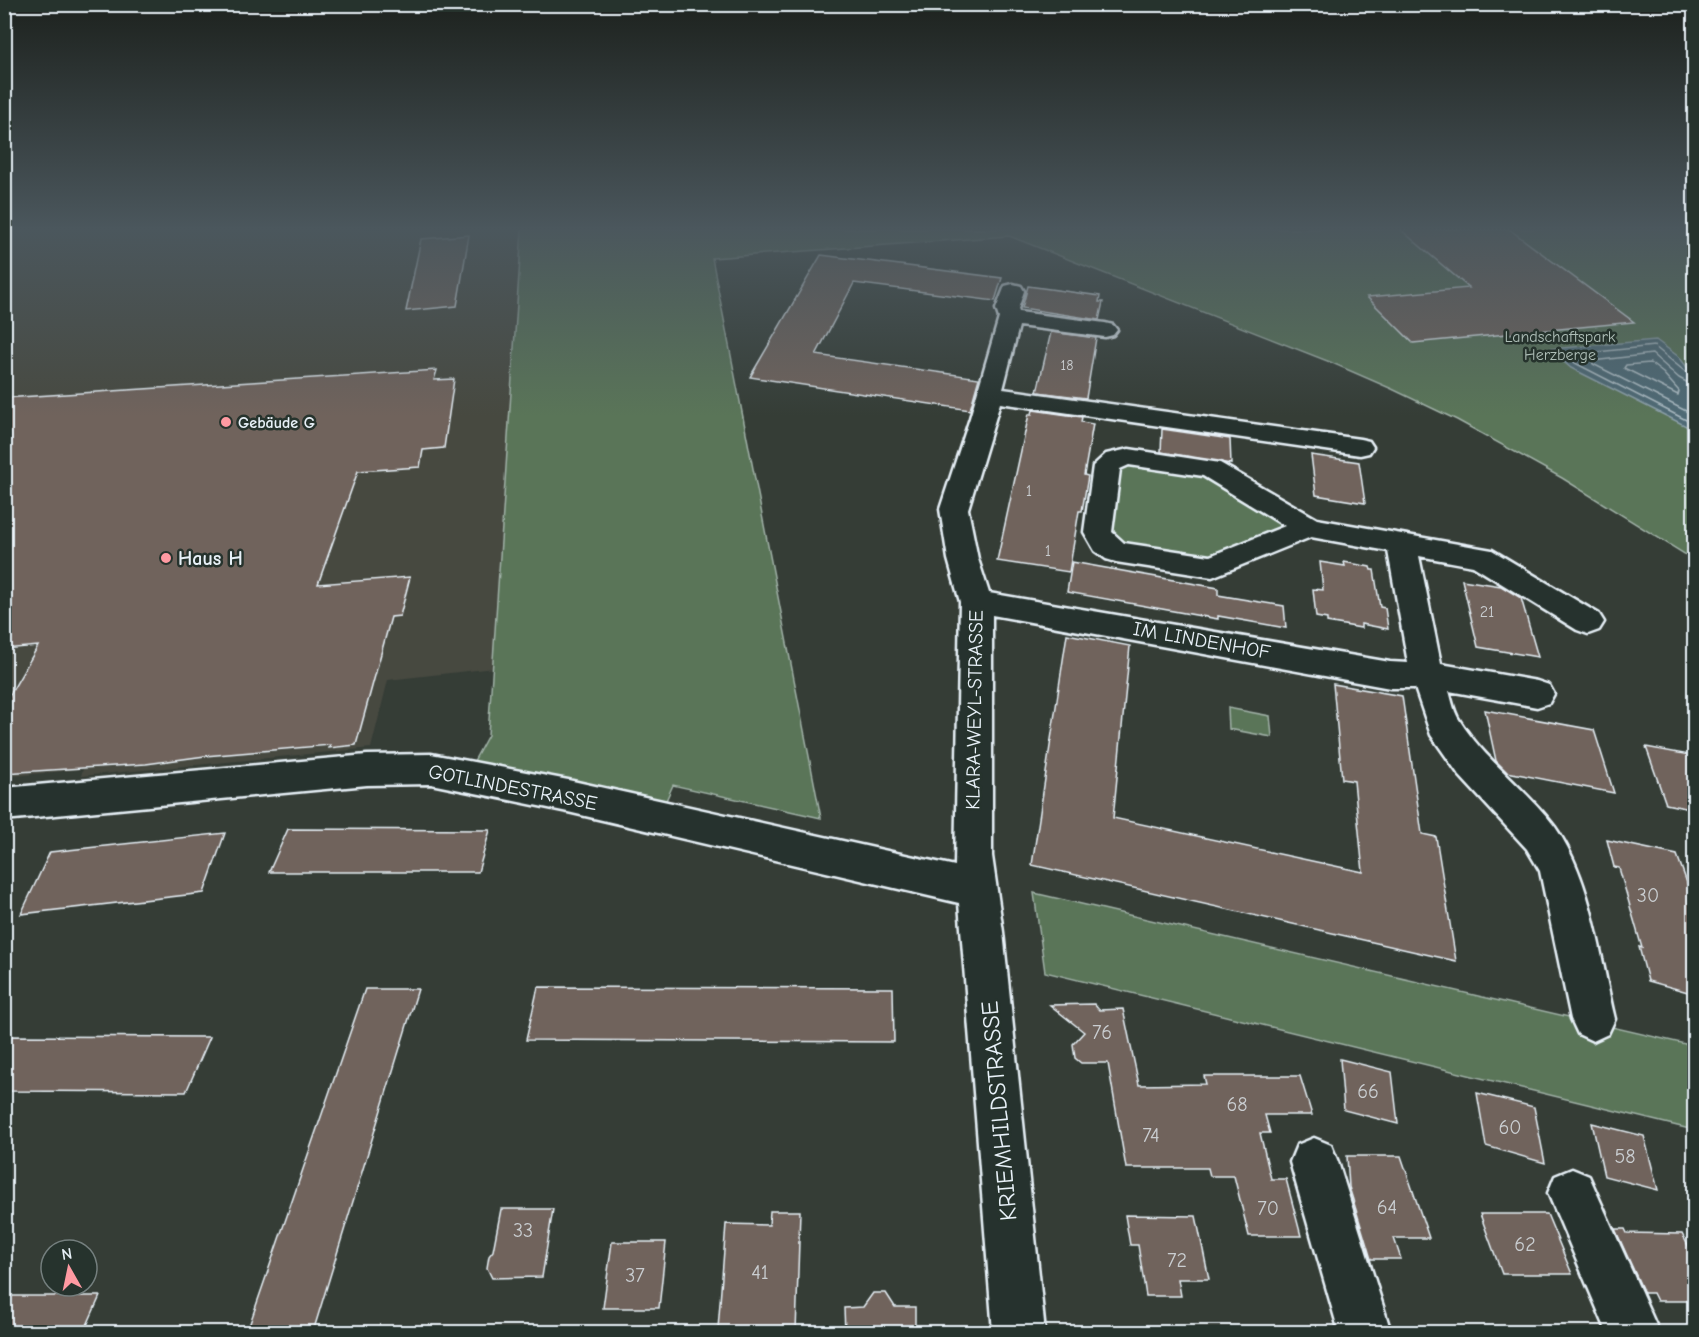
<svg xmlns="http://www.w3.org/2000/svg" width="1699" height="1337" viewBox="0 0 1699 1337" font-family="'Comic Neue',sans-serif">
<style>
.built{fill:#474941}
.green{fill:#5a7459;stroke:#a1b2a8;stroke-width:1.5}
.water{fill:#4f6a74;stroke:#8ca0a9;stroke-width:1.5}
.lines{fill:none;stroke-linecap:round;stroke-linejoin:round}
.shore{stroke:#abbbc3;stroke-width:1.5}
.building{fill:#70645c;stroke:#e8f1f8;stroke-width:1.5}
.minor-casing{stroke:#e8f1f8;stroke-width:5}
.minor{fill:#26332d;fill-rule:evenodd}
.poi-dot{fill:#ff9aa2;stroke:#26332d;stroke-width:2}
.labels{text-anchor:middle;stroke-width:5;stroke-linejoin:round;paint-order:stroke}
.far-number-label{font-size:14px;fill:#caced1}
.far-park-label{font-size:16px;fill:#afbfb8;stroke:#26332d}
.far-poi-label{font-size:16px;font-weight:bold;fill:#e8f1f8;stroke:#26332d;text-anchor:start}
.number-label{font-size:16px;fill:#caced1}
.poi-label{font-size:20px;font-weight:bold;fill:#e8f1f8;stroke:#26332d;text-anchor:start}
.street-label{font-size:20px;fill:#e8f1f8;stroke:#26332d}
.near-number-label{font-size:20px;fill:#caced1}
.near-street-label{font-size:24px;fill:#e8f1f8;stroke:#26332d}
</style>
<rect width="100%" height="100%" fill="#353d36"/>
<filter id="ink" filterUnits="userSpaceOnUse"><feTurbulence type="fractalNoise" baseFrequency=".0167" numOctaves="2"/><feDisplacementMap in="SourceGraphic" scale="12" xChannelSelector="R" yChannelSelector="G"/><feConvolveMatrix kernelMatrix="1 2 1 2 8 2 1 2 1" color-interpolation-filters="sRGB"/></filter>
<g filter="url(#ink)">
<path class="built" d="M 5,229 L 522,229 L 494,668 L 388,680 L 371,748 L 81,776 L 83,769 L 5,777 Z"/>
<g class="green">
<path d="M 522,229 L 1694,229 L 1694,560 L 1562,478 L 1457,420 L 1392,389 L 1330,362 L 1009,236 L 712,258 L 821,818 L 673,785 L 664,805 L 474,761 L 488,735 Z"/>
<path d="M 1124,463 L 1197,472 L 1285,521 L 1286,529 L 1214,561 L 1111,542 L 1111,477 Z"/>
<path d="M 1228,708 L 1270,716 L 1272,737 L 1229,729 Z"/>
<path d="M 1034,893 L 1694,1046 L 1694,1130 L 1045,972 Z"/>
</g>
<path class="water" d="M 1656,340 L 1679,357 L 1694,376 L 1694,430 L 1571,368 L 1549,349 Z"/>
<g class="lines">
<g class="shore">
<path d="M 1650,363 L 1663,373 L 1679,391 L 1678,395 L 1624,368 L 1626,365 Z"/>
<path d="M 1694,379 L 1654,346 L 1568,355 L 1575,363 L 1694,424"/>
<path d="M 1694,386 L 1679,378 L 1652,354 L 1592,361 L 1593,364 L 1694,415"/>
</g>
</g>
<g class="building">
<path d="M 1400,229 L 1509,229 L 1634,322 L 1413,343 L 1367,297 L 1469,288 Z"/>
<path d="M 469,235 L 457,306 L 406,311 L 421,239 Z"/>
<path d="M 821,255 L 1002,278 L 995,301 L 854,283 L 816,355 L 979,378 L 970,410 L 750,377 Z"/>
<path d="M 1028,286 L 1100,296 L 1099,302 L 1103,302 L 1099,320 L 1022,308 Z"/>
<path d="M 1051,332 L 1096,338 L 1086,398 L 1037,392 Z"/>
<path d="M 437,370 L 434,380 L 454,379 L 444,448 L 423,450 L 420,467 L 358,471 L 318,584 L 410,577 L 400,616 L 391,617 L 356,745 L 329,748 L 330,745 L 205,756 L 146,764 L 4,773 L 4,705 L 38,646 L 4,649 L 4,398 Z"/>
<path d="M 1033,410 L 1082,417 L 1081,422 L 1093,424 L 1084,475 L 1088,476 L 1086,488 L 1082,511 L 1079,511 L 1069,572 L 997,561 L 1029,414 L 1032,414 Z"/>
<path d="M 1162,429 L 1230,439 L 1231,464 L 1161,452 Z"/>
<path d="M 1311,455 L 1359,462 L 1365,503 L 1316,495 Z"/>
<path d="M 1072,562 L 1218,588 L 1218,595 L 1284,606 L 1286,628 L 1218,616 L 1218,619 L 1067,592 Z"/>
<path d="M 1320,562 L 1345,566 L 1344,562 L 1370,567 L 1371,570 L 1374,570 L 1380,607 L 1385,608 L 1388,629 L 1361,624 L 1361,628 L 1327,622 L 1327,619 L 1316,617 L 1313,589 L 1323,590 Z"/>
<path d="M 1462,580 L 1501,586 L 1521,598 L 1538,657 L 1478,647 Z"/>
<path d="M 1067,634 L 1130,646 L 1113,818 L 1363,872 L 1354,781 L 1342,779 L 1333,684 L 1402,696 L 1422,834 L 1436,837 L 1456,961 L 1032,865 Z"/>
<path d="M 1485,710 L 1594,730 L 1614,793 L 1507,772 L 1496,761 Z"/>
<path d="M 1646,747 L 1695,756 L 1695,810 L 1666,804 Z"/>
<path d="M 288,829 L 490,830 L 478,872 L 269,872 Z"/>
<path d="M 225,833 L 204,893 L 21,914 L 50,852 Z"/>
<path d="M 1607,840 L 1677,855 L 1695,905 L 1695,994 L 1648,981 L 1639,947 L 1642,948 L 1619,868 L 1614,867 Z"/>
<path d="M 538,987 L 893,988 L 894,1042 L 526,1040 Z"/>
<path d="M 365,989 L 418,989 L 313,1332 L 247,1332 Z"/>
<path d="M 1094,1004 L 1099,1010 L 1123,1009 L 1139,1085 L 1206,1084 L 1204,1076 L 1300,1076 L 1312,1115 L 1265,1115 L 1270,1133 L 1260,1133 L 1271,1179 L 1286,1179 L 1301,1236 L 1249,1236 L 1234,1176 L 1210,1176 L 1208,1168 L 1126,1168 L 1108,1063 L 1081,1063 L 1075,1058 L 1073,1044 L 1084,1032 L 1050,1005 Z"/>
<path d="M 4,1036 L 210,1037 L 186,1092 L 4,1091 Z"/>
<path d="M 1340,1059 L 1392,1072 L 1398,1124 L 1344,1110 Z"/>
<path d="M 1477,1093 L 1534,1107 L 1545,1163 L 1486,1146 Z"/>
<path d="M 1592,1123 L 1644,1136 L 1658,1190 L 1604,1176 Z"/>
<path d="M 1347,1156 L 1401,1156 L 1429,1238 L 1394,1238 L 1401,1259 L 1371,1259 L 1349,1187 Z"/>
<path d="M 501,1209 L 553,1209 L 542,1277 L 492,1278 L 487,1268 L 489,1256 L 493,1251 Z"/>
<path d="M 770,1211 L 800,1211 L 796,1332 L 718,1329 L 726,1224 L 769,1225 Z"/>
<path d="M 1480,1214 L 1547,1214 L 1572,1274 L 1502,1274 Z"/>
<path d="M 1125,1215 L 1196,1216 L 1209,1279 L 1178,1279 L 1181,1296 L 1146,1296 L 1138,1245 L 1130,1245 Z"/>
<path d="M 1615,1229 L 1625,1229 L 1627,1233 L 1682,1234 L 1695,1259 L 1695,1301 L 1657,1301 L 1653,1293 L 1644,1293 Z"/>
<path d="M 612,1242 L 666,1242 L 659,1308 L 603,1308 Z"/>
<path d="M 873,1293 L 886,1293 L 895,1307 L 915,1307 L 915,1332 L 845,1332 L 844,1308 L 863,1307 Z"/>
<path d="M 4,1296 L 100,1296 L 84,1332 L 4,1332 Z"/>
</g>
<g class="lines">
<defs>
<g id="minor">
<path d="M 1013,284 L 1021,286 L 1024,291 L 1018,309 L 1019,312 L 1105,323 L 1113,325 L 1117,330 L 1113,335 L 1105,337 L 1019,326 L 1003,389 L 1360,439 L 1369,441 L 1373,447 L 1369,453 L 1360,455 L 1000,403 L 968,509 L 978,559 L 989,593 L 1390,662 L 1408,663 L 1388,551 L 1311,537 L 1212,577 L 1116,562 L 1106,559 L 1095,551 L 1084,532 L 1093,466 L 1106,454 L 1129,449 L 1220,463 L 1317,519 L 1492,550 L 1599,614 L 1604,622 L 1599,630 L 1588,634 L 1577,630 L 1473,566 L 1419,556 L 1441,664 L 1537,681 L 1549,685 L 1554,694 L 1549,703 L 1537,707 L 1449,691 C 1452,701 1454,713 1460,721 C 1486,762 1527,789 1555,827 C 1592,879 1600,957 1615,1019 L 1608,1034 L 1593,1041 L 1578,1034 L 1571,1019 L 1540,871 L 1527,849 L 1459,775 L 1431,735 L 1415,688 L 1390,688 L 992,615 L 992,856 L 1003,932 L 1045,1332 L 993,1332 L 959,903 L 568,812 L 431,784 L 367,785 L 4,820 L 4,788 L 367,755 L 431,754 L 568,780 L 955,866 L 960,602 L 948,559 L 940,509 L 970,418 L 999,318 L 996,309 L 1005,286 ZM 1129,465 L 1203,476 L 1285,526 L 1210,556 L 1124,543 L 1112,532 L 1120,469 Z"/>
<path d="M 1314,1138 L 1331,1145 L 1338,1162 L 1391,1332 L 1339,1332 L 1290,1162 L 1297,1145 Z"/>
<path d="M 1572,1169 L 1589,1176 L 1659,1332 L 1607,1332 L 1548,1193 L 1555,1176 Z"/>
</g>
</defs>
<use href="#minor" class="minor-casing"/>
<use href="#minor" class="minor"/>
</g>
</g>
<linearGradient id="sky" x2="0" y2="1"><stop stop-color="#1d221e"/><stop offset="0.55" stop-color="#4b575d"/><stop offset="1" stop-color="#4b575d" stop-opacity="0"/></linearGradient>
<rect width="1699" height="416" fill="url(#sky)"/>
<g class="poi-dot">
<circle cx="226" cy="422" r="6"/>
<circle cx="166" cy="558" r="6"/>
</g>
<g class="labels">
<g class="far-number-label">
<text x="1067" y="370">18</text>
</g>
<g class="far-park-label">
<text x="1560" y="342">Landschaftspark<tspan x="1560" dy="18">Herzberge</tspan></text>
</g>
<g class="far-poi-label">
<text x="238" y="428">Gebäude G</text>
</g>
<g class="number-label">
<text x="1029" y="496">1</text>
<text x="1048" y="556">1</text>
<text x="1487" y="617">21</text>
</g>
<g class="poi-label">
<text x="178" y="565">Haus H</text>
</g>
<g class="street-label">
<text transform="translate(1202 640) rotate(10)" y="7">IM LINDENHOF</text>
<text transform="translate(974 710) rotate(-89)" y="7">KLARA-WEYL-STRASSE</text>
<text transform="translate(513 787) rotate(11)" y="7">GOTLINDESTRASSE</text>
</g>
<g class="near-number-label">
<text x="1648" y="902">30</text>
<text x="1102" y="1039">76</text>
<text x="1368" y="1098">66</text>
<text x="1237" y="1111">68</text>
<text x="1510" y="1134">60</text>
<text x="1151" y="1142">74</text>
<text x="1625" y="1163">58</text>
<text x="1387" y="1214">64</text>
<text x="1268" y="1215">70</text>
<text x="523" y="1237">33</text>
<text x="1525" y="1251">62</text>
<text x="1177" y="1267">72</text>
<text x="760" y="1279">41</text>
<text x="635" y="1282">37</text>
</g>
<g class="near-street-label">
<text transform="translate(999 1111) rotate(-95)" y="8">KRIEMHILDSTRASSE</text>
</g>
</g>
<rect width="1699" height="1337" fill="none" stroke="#26332d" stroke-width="24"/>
<rect x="12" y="12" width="1675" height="1313" fill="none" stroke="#e8f1f8" stroke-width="2" filter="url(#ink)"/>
<g transform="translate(69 1268) rotate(351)"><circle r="28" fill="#26332d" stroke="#747f7e" stroke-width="1.5"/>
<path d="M0-4.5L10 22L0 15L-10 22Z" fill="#ff9aa2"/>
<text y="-9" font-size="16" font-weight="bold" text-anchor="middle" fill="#e8f1f8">N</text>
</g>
</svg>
